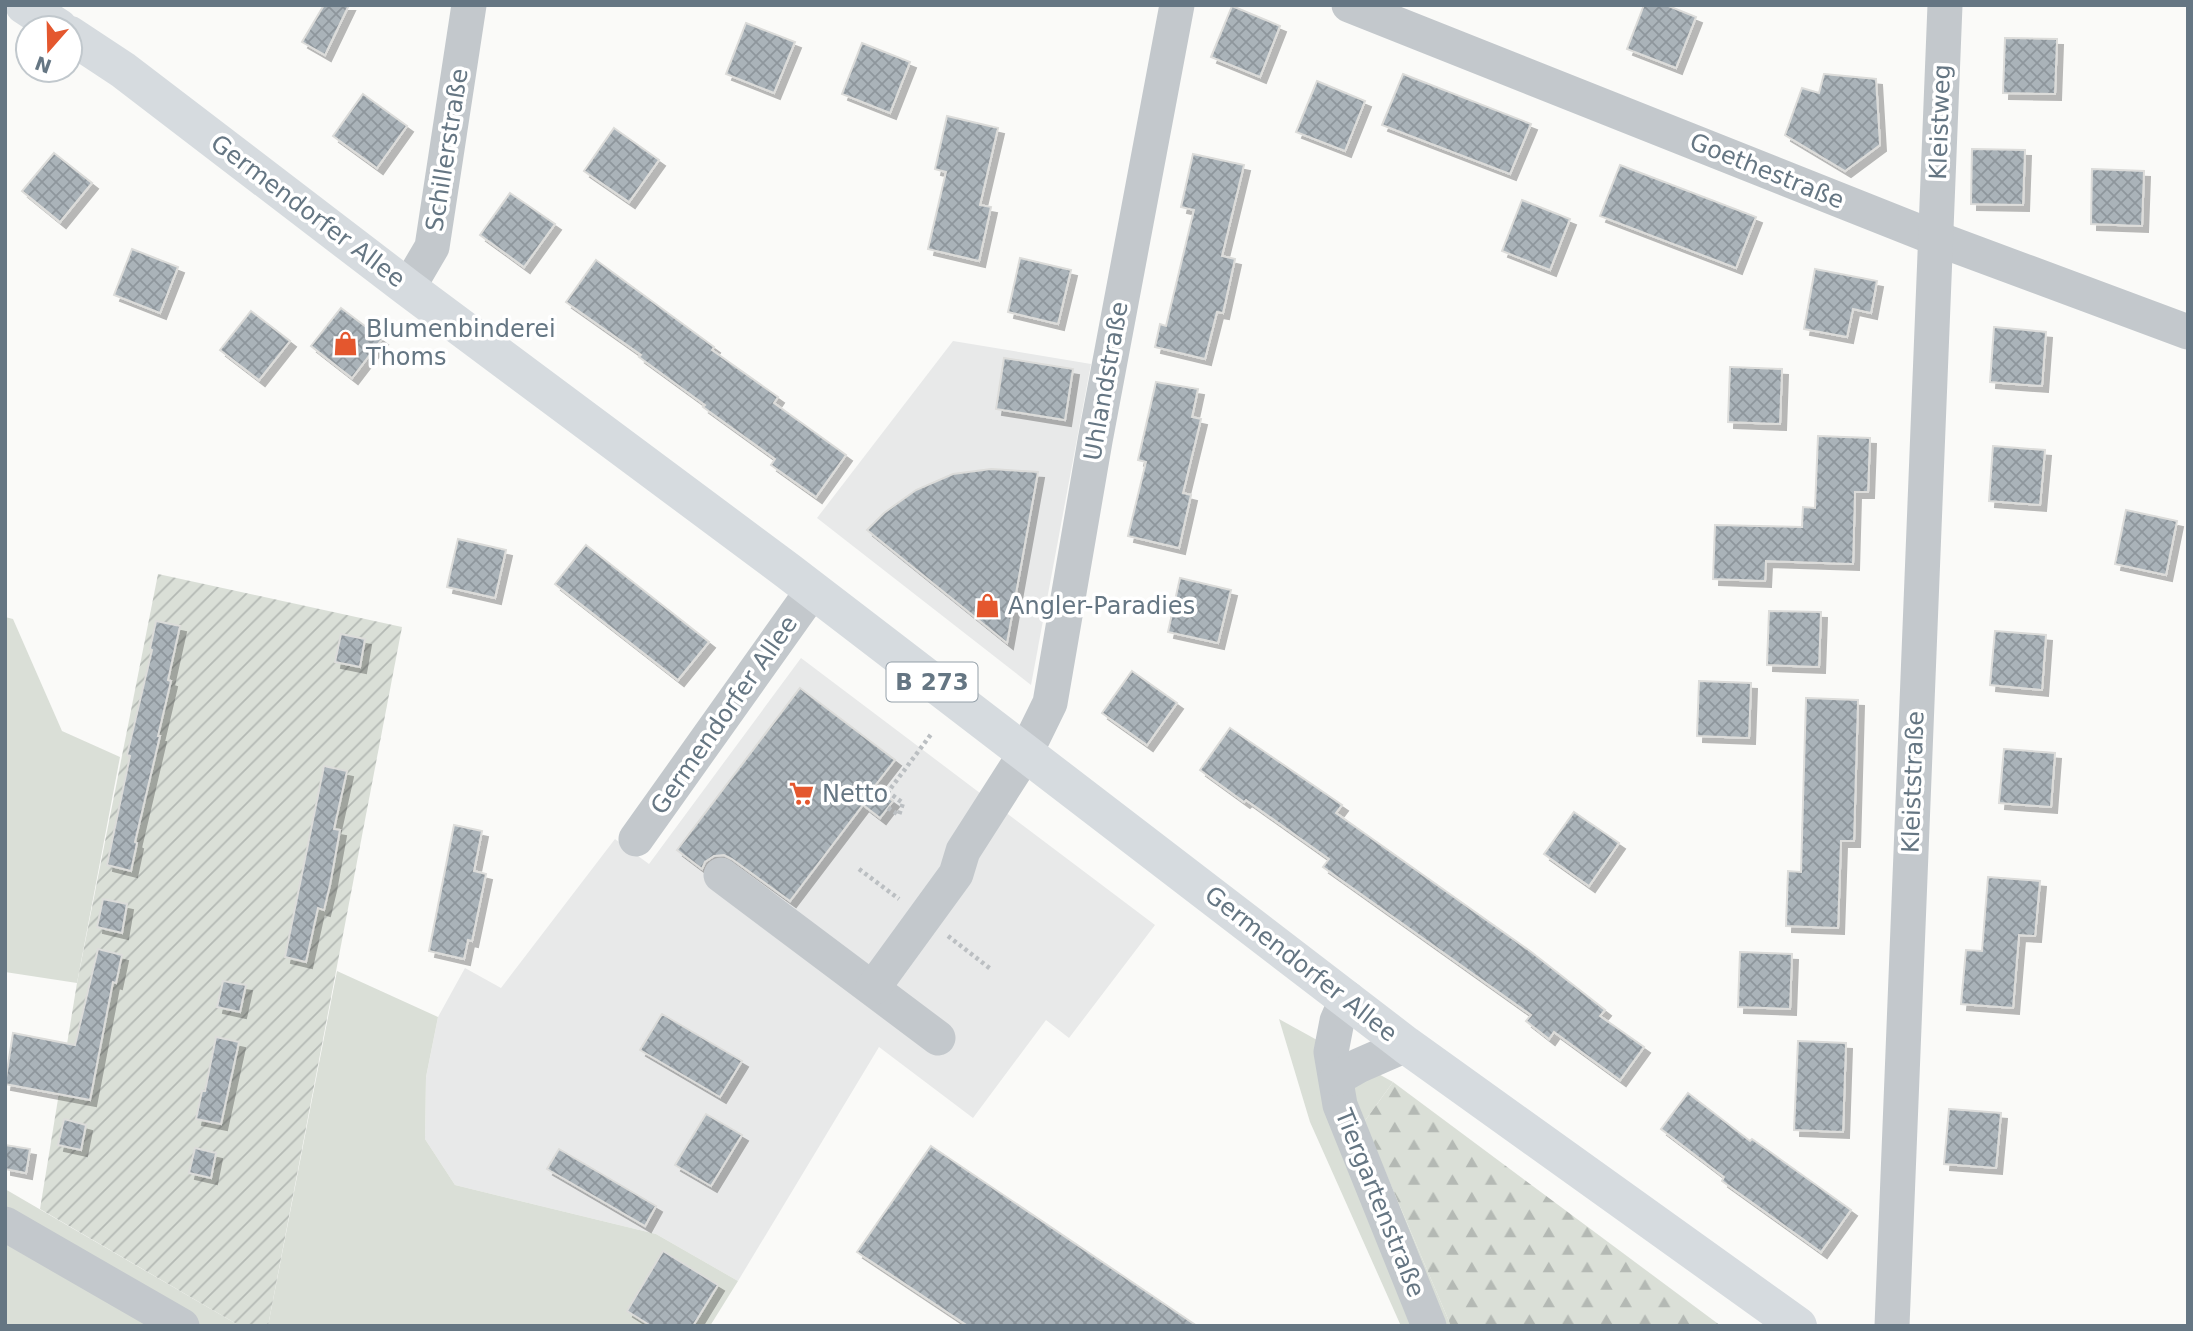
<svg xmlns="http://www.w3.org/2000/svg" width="2193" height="1331" viewBox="0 0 2193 1331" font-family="'DejaVu Sans',sans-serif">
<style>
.built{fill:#e8e9e9}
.green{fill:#dadfd7}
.forest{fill:url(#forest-firs)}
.garden{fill:url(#garden-furrows)}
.building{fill:url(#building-cross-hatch);stroke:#dcdcda;stroke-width:2;filter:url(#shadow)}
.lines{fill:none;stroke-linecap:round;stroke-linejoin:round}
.path{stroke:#bbbfc2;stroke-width:4.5;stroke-dasharray:3.5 3.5;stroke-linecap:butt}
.minor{stroke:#c3c8cc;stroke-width:35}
.major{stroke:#d6dbdf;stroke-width:38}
.labels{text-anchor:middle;stroke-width:7;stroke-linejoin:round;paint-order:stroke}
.shield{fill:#fff;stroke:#939fa8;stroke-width:2}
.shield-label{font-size:23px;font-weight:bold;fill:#657683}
.street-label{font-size:24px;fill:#657683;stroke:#fff}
.poi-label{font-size:24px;fill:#657683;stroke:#fff;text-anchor:start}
</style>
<defs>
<pattern id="forest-firs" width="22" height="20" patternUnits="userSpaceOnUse" patternTransform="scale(1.75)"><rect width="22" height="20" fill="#dadfd7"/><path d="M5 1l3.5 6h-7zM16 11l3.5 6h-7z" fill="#b4b9b4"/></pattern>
<pattern id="garden-furrows" width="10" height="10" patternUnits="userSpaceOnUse" patternTransform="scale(1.75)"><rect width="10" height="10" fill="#dadfd7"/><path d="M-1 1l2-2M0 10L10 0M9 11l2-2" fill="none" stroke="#b4b9b4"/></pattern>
<pattern id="building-cross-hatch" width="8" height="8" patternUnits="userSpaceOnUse" patternTransform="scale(1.75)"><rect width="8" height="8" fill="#aab3b9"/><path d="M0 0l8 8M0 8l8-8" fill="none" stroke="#8e969c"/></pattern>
<filter id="shadow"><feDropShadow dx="6" dy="6" stdDeviation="0" flood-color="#0004"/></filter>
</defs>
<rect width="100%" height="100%" fill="#fafaf8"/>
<g class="built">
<path d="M 953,341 L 1091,364 L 1031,685 L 817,518 Z"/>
<path d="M 801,658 L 1155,925 L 1069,1038 L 1046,1020 L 973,1118 L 879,1047 L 738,1281 L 656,1234 L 455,1185 L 425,1139 L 426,1077 L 438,1017 L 465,968 L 501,988 L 615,839 L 649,864 Z"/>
</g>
<g class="green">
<path d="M 5,617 L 13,619 L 62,731 L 120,757 L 77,983 L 5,972 Z"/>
<path d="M 337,971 L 438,1017 L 426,1077 L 425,1139 L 455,1185 L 656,1234 L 738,1281 L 710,1326 L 268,1326 Z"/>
<path d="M 1279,1019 L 1393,1082 L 1364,1122 L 1451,1326 L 1401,1326 L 1310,1122 Z"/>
<path d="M 5,1189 L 240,1326 L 5,1326 Z"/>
</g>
<path class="forest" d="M 1393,1082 L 1721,1326 L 1451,1326 L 1364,1122 Z"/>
<path class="garden" d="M 158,574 L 402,627 L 268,1326 L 240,1326 L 40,1209 L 77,983 Z"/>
<g class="building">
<path d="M 324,5 L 349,5 L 325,55 L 302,42 Z"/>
<path d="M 1644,5 L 1666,5 L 1696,17 L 1676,68 L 1627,49 Z"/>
<path d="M 1232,6 L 1280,26 L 1260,77 L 1211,57 Z"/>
<path d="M 746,23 L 795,42 L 774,93 L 726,74 Z"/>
<path d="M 2005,38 L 2057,39 L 2055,94 L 2003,93 Z"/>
<path d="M 862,43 L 910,62 L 890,113 L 842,94 Z"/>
<path d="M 1403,74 L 1531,124 L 1510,174 L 1382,125 Z"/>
<path d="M 1824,74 L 1876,79 L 1880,145 L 1845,171 L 1785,135 L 1802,88 L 1819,93 Z"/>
<path d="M 1317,81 L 1365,101 L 1345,151 L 1296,132 Z"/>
<path d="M 363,94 L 407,126 L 377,168 L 333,136 Z"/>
<path d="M 947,116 L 998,128 L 980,205 L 991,207 L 979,261 L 928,249 L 946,172 L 935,169 Z"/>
<path d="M 614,128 L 659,160 L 629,202 L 584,171 Z"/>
<path d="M 1972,149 L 2025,150 L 2023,205 L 1971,204 Z"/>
<path d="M 54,153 L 92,183 L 60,222 L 22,191 Z"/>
<path d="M 1193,154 L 1244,165 L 1222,256 L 1235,259 L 1223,313 L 1217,312 L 1205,359 L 1155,347 L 1160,324 L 1166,326 L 1194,210 L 1181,207 Z"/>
<path d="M 1620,165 L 1756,217 L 1736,268 L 1600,216 Z"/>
<path d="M 2092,169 L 2144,171 L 2142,226 L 2091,224 Z"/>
<path d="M 510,193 L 555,224 L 524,267 L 480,235 Z"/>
<path d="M 1522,200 L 1570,219 L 1550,270 L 1502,251 Z"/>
<path d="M 132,249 L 178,267 L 160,313 L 114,295 Z"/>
<path d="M 1020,258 L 1071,270 L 1058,324 L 1008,312 Z"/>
<path d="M 596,260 L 714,347 L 712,350 L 778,397 L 774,403 L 846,455 L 816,497 L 771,465 L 775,459 L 703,407 L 705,405 L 639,357 L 641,355 L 566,302 Z"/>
<path d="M 1815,269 L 1877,281 L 1871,313 L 1853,309 L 1847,337 L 1804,329 Z"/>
<path d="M 341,308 L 382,339 L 352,378 L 311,346 Z"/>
<path d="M 251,311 L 290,341 L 259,380 L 220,350 Z"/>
<path d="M 1994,327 L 2046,332 L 2042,386 L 1990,382 Z"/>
<path d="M 1004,358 L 1073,369 L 1065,420 L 996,409 Z"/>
<path d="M 1730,367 L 1782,369 L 1780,424 L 1728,422 Z"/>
<path d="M 1156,382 L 1198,389 L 1192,417 L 1201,419 L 1183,493 L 1191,495 L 1179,548 L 1128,536 L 1146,462 L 1138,460 Z"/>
<path d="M 1818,436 L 1870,438 L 1868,492 L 1855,492 L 1853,564 L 1766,561 L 1765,581 L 1713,579 L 1715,525 L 1802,527 L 1803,507 L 1815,508 Z"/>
<path d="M 1993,446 L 2045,450 L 2040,505 L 1989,501 Z"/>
<path d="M 991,469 L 1038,472 L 1007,643 L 867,530 L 884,513 L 916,490 L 953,474 Z"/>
<path d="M 2126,510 L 2177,521 L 2166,575 L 2115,564 Z"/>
<path d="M 458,539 L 506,550 L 495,598 L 447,587 Z"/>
<path d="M 586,545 L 709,642 L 678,680 L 555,584 Z"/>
<path d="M 1180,578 L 1231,590 L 1218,643 L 1168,632 Z"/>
<path d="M 1769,611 L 1821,612 L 1819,667 L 1767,665 Z"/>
<path d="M 156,621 L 180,626 L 168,680 L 171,681 L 158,736 L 160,736 L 135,842 L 137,843 L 131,871 L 107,865 L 130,756 L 127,755 L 152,650 L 150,649 Z"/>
<path d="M 1995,631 L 2046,635 L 2042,690 L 1990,685 Z"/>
<path d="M 341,634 L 365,639 L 360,667 L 335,662 Z"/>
<path d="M 1132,671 L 1177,703 L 1147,745 L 1102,713 Z"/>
<path d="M 1699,681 L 1751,683 L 1749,738 L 1697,736 Z"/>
<path d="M 800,688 L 895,760 L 874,787 L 893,801 L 880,818 L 863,805 L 790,901 L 732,859 L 724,855 L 714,856 L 705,862 L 702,869 L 677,850 Z"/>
<path d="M 1806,698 L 1858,700 L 1854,841 L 1841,841 L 1838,928 L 1786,926 L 1788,871 L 1801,872 Z"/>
<path d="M 1230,728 L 1342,805 L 1336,813 L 1530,951 L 1605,1010 L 1600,1016 L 1644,1047 L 1620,1080 L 1554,1032 L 1549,1039 L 1526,1021 L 1531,1015 L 1323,867 L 1329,859 L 1246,800 L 1244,802 L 1200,770 Z"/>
<path d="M 2004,749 L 2055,753 L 2051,807 L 1999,803 Z"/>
<path d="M 324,766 L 347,771 L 334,829 L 340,830 L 330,885 L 324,910 L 318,908 L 306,962 L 285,957 Z"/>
<path d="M 1574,812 L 1619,843 L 1589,886 L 1544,854 Z"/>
<path d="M 454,825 L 482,831 L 474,871 L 486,874 L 472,941 L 468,940 L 464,959 L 429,951 Z"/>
<path d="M 1988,877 L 2040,881 L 2035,936 L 2019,935 L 2013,1008 L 1961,1004 L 1966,950 L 1982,951 Z"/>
<path d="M 103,899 L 127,904 L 122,933 L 97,927 Z"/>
<path d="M 98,949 L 122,955 L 116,983 L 113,982 L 90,1100 L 5,1084 L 13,1033 L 75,1045 Z"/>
<path d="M 1740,952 L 1792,954 L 1790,1009 L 1738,1007 Z"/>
<path d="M 223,981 L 246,985 L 240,1012 L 217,1007 Z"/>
<path d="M 662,1014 L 742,1061 L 720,1097 L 640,1050 Z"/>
<path d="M 216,1037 L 239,1042 L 221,1124 L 196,1119 L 202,1091 L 205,1091 Z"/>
<path d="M 1798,1041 L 1846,1043 L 1843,1132 L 1794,1130 Z"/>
<path d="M 1688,1093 L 1750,1141 L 1752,1139 L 1851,1210 L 1821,1252 L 1722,1181 L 1724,1177 L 1661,1129 Z"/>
<path d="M 1949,1109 L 2001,1113 L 1996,1168 L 1944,1164 Z"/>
<path d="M 706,1114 L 742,1135 L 711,1186 L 675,1165 Z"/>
<path d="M 64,1119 L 86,1125 L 81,1150 L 58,1145 Z"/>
<path d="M 5,1145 L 30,1149 L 26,1173 L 5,1169 Z"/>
<path d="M 931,1146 L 1197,1326 L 968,1326 L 857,1252 Z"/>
<path d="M 195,1148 L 216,1153 L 211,1178 L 189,1173 Z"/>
<path d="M 559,1149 L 656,1206 L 645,1226 L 547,1169 Z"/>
<path d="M 663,1251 L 718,1285 L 693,1326 L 651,1326 L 627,1311 Z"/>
</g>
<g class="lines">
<g class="path">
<path d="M 888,808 L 899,815 L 903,803 L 888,792 L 932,733"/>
<path d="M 859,869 L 899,899"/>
<path d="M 948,936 L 992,970"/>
</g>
<g class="minor">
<path d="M 1349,5 L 1935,238 L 2188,332"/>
<path d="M 408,288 L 432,247 L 469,5"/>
<path d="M 636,839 L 813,590"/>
<path d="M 721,875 L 938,1038"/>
<path d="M 873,988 L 956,874 L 963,851 L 1025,754 L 1050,703 L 1095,441 L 1177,5"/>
<path d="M 1347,998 L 1337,1021 L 1331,1052 L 1340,1105 L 1429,1326"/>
<path d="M 1337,1078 L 1358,1066 L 1406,1045"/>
<path d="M 5,1224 L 182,1326"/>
<path d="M 1892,1326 L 1945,5"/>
</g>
<g class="major">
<path d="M 24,5 L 59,28"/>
<path d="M 70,35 L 123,70 L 408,288 L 788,571 L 1406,1045 L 1798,1326"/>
</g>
</g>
<defs>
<symbol id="shop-bare" viewBox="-9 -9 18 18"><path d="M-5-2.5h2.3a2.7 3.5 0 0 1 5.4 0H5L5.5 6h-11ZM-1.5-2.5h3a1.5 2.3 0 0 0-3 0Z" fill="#e4572e" stroke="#fff" stroke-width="2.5" paint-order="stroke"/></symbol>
<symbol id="supermarket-bare" viewBox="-9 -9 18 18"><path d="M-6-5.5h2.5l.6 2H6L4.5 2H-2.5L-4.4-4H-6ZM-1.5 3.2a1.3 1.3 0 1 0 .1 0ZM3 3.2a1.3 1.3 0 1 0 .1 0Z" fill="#e4572e" stroke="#fff" stroke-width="2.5" paint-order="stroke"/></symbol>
</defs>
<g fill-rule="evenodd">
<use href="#shop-bare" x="328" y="326" width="35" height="35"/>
<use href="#shop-bare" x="970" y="588" width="35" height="35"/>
<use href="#supermarket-bare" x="784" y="776" width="35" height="35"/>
</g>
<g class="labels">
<rect class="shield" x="886.5" y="662.5" width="91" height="39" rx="5"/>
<g class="shield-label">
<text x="932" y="690">B 273</text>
</g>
<g class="street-label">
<text transform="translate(1940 122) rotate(-88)" y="8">Kleistweg</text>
<text transform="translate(447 150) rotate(-81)" y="8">Schillerstraße</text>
<text transform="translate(1767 171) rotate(22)" y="8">Goethestraße</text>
<text transform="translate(308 211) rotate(37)" y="8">Germendorfer Allee</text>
<text transform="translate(1106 381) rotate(-80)" y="8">Uhlandstraße</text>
<text transform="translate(724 715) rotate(-55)" y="8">Germendorfer Allee</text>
<text transform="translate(1913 782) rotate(-88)" y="8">Kleiststraße</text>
<text transform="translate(1301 964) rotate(38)" y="8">Germendorfer Allee</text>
<text transform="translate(1380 1203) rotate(68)" y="8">Tiergartenstraße</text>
</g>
<g class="poi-label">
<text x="366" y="337">Blumenbinderei<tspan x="366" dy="28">Thoms</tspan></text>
<text x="1008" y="614">Angler-Paradies</text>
<text x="822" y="802">Netto</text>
</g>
</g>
<rect width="2193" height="1331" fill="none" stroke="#657683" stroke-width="14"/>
<g transform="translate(49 49) rotate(200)"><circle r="33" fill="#ffffff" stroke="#c1c8cd" stroke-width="2"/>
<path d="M0-5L12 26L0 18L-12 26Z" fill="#e4572e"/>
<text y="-10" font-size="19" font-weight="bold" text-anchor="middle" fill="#657683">N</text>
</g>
</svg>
